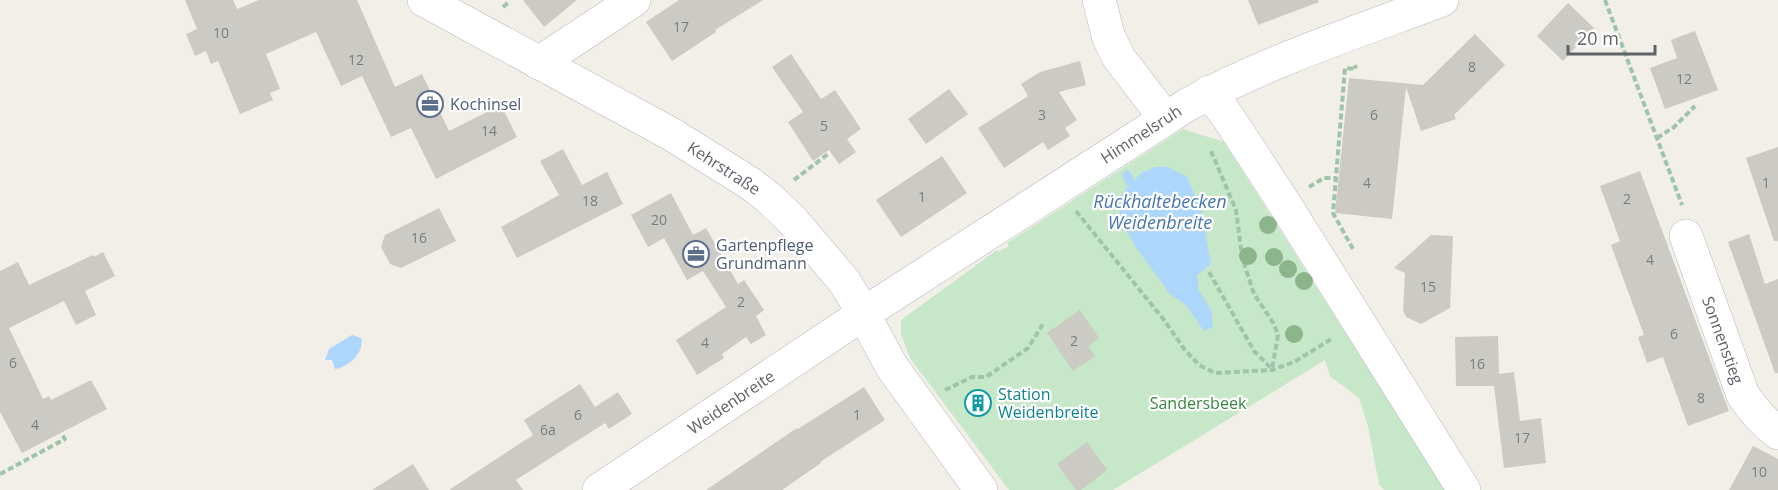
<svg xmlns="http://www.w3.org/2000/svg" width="1778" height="490" viewBox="0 0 1778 490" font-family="'Open Sans',sans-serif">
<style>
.green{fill:#c6e7c8}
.water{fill:#add6fc}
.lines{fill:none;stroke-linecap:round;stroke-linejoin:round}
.stream{stroke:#add6fc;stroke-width:9}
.building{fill:#cccac5}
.minor-casing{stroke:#b5b8bc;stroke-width:34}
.path{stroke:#9ec5ab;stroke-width:4;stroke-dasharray:6 3;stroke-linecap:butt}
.minor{stroke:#fff;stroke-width:33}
.tree{fill:#8cb58c}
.labels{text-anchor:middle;stroke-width:4.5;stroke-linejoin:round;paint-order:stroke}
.number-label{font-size:14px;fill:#7a7d7f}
.service-label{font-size:16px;fill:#4e5e75;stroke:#fff;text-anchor:start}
.street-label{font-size:16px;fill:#5f6368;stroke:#fff}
.culture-label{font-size:16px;fill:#0d838f;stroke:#fff;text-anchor:start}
.park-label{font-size:16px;fill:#398540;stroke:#fff}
.water-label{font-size:18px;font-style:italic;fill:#4876af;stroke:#fff}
</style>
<rect width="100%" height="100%" fill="#f1efe8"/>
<path class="green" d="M 1183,129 L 1224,142 L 1445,490 L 1384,490 L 1379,484 L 1368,426 L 1359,398 L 1330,376 L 1325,360 L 1113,490 L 1009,490 L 910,358 L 901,334 L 901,320 L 997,250 L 998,252 L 1009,246 L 1007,243 Z"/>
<g class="water">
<path d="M 1156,167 L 1168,167 L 1187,177 L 1201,210 L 1211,264 L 1197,275 L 1199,291 L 1211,310 L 1213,327 L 1204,331 L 1186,305 L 1170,294 L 1135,246 L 1119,217 L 1121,195 L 1141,173 Z"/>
<path d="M 352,335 L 361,338 C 365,353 348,367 335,369 L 332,360 L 325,360 L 329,349 Z"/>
</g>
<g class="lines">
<path class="stream" d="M 1127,175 L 1136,195"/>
</g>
<g class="building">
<path d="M 185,0 L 233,0 L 237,9 L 259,0 L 357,0 L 395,87 L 422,74 L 449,131 L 501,105 L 517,137 L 436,179 L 411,128 L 391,137 L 362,76 L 341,86 L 316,32 L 266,54 L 280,89 L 270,93 L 273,100 L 240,114 L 218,61 L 211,64 L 206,51 L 195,56 L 186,34 L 197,29 Z"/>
<path d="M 523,0 L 577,0 L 544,27 Z"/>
<path d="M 679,0 L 763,0 L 715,30 L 716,32 L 672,61 L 646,22 Z"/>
<path d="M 1248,0 L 1318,0 L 1319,2 L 1258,25 Z"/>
<path d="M 1568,3 L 1594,28 L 1563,61 L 1537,36 Z"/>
<path d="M 1695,31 L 1718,90 L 1665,109 L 1650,68 L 1677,58 L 1671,40 Z"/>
<path d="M 1475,34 L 1505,65 L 1454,115 L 1456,119 L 1421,131 L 1406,87 L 1392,219 L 1335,213 L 1349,78 L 1423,85 Z"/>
<path d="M 791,54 L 821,99 L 835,90 L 861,129 L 847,139 L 856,152 L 839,164 L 829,150 L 813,161 L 788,122 L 803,112 L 772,67 Z"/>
<path d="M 1080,61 L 1086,85 L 1059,92 L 1077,120 L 1065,128 L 1070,136 L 1048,150 L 1043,142 L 1004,168 L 978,128 L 1028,96 L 1021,84 L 1040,72 Z"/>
<path d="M 949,89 L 968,114 L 926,144 L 908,119 Z"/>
<path d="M 1778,147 L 1778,241 L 1774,241 L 1746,158 Z"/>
<path d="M 563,149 L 582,185 L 607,172 L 623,204 L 517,258 L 501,227 L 559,195 L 540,161 Z"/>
<path d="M 942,156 L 967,193 L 901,237 L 876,200 Z"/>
<path d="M 1640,171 L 1729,411 L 1688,426 L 1663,357 L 1647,363 L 1638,337 L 1644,335 L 1611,245 L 1620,241 L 1600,186 Z"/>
<path d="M 671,193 L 693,235 L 706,228 L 738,284 L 744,280 L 764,310 L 756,316 L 766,335 L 751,344 L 746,337 L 722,354 L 724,358 L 697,375 L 676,340 L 726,307 L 703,271 L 687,280 L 664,238 L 648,247 L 631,215 Z"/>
<path d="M 439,208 L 456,241 L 401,268 L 390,264 L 381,247 L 385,235 Z"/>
<path d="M 1749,234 L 1765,284 L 1778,279 L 1778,373 L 1775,373 L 1728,242 Z"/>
<path d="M 1431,235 L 1453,236 L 1450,308 L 1421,324 L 1406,317 L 1403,310 L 1405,273 L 1394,268 Z"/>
<path d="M 103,252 L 115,276 L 85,291 L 96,315 L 76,325 L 64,301 L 9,328 L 43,399 L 49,396 L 51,400 L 91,380 L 107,409 L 22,453 L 0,412 L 0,271 L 18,262 L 29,285 L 93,255 L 94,257 Z"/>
<path d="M 1080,310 L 1099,338 L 1088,346 L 1095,356 L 1073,371 L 1047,333 Z"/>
<path d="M 1498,336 L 1499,374 L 1514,372 L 1520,421 L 1541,418 L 1546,463 L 1504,468 L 1494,386 L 1456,386 L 1455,337 Z"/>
<path d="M 580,384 L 595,407 L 618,392 L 632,414 L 609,429 L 602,418 L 605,423 L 516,480 L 523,490 L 449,490 L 533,435 L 524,420 Z"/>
<path d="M 864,387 L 885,420 L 820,462 L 821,463 L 782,490 L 706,490 L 797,428 L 798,429 Z"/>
<path d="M 1087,442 L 1107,470 L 1081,490 L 1076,490 L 1057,464 Z"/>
<path d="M 1753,446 L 1778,459 L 1778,490 L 1729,490 Z"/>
<path d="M 413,464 L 429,490 L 372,490 Z"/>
</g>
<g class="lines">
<defs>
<g id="minor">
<path d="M 424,0 L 671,134 L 751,184 L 769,198 L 792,220 L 844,281 L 858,304 L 892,367 L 981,490"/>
<path d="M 1099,0 L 1109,38 L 1119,58 L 1165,118"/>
<path d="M 539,63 L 634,0"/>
<path d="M 1209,92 L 1228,117 L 1284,203 L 1464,490"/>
<path d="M 1686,236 L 1743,395 C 1753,410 1763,422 1778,433"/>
<path d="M 599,490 L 863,314 L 1187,105 C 1268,61 1356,32 1442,0"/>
</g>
</defs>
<use href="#minor" class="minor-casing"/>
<g class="path">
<path d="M 1605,0 L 1682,205"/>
<path d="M 503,7 L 509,2"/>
<path d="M 1657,138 L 1674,127 L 1695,106"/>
<path d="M 1211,151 L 1236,210 L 1242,257 L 1254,294 L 1274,324 L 1278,335 L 1272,369"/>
<path d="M 794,180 L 828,154"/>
<path d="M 1309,187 L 1324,178 L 1336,178"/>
<path d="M 1076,211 L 1164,320 L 1185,350 L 1199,365 L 1215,373 L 1272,370 L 1294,362 L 1333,338"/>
<path d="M 1353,249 L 1333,213 L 1345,68 L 1356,69 L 1355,65"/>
<path d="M 1209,272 L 1254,351 L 1272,369"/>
<path d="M 945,390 L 972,377 L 986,377 L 1028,348 L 1043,324"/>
<path d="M 0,474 L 65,439 L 61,433"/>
</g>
<use href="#minor" class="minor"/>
</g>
<g class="tree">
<circle cx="1268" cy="225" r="9"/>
<circle cx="1248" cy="256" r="9"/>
<circle cx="1274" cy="257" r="9"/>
<circle cx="1288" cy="269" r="9"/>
<circle cx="1304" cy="281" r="9"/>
<circle cx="1294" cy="334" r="9"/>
</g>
<defs>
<symbol id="office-ring" viewBox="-11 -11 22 22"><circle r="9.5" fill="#fff" stroke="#5c6f8a" stroke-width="1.5"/><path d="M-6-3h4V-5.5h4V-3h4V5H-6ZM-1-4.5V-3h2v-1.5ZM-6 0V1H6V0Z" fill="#5c6f8a"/></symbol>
<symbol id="building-ring" viewBox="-11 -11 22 22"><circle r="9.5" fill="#fff" stroke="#0f9aa8" stroke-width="1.5"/><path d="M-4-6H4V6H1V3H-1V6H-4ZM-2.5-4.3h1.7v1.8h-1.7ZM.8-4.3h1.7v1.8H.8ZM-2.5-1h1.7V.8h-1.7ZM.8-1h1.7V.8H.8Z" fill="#0f9aa8"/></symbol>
</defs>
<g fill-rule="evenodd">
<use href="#office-ring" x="415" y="89" width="30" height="30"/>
<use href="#office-ring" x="681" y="239" width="30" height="30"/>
<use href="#building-ring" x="963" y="388" width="30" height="30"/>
</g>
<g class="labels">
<g class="number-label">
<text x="681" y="32">17</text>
<text x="221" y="38">10</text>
<text x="356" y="65">12</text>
<text x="1472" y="72">8</text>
<text x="1684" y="84">12</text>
<text x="1042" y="120">3</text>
<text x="1374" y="120">6</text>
<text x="824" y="131">5</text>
<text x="489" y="136">14</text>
<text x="1367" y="188">4</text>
<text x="1766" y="188">1</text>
<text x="922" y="202">1</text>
<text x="1627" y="204">2</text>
<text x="590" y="206">18</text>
<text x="659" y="225">20</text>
<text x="419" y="243">16</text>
<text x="1650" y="265">4</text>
<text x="1428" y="292">15</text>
<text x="741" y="307">2</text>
<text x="1674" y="339">6</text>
<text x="1074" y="346">2</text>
<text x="705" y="348">4</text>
<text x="13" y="368">6</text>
<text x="1477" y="369">16</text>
<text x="1701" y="403">8</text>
<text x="578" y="420">6</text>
<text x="857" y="420">1</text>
<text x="35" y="430">4</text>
<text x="548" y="435">6a</text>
<text x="1522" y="443">17</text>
<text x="1759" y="477">10</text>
</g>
<g class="service-label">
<text x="450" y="110">Kochinsel</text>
<text x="716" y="251">Gartenpflege<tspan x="716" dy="18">Grundmann</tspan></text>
</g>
<g class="street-label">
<text transform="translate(1141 134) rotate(-33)" y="6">Himmelsruh</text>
<text transform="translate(724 168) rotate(33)" y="6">Kehrstraße</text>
<text transform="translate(1723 340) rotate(70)" y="6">Sonnenstieg</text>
<text transform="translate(731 402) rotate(-34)" y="6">Weidenbreite</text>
</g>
<g class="culture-label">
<text x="998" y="400">Station<tspan x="998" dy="18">Weidenbreite</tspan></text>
</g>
<g class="park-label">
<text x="1198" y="409">Sandersbeek</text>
</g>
<g class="water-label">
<text x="1160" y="208">Rückhaltebecken<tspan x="1160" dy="21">Weidenbreite</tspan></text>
</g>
</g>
<path d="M1568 45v9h87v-9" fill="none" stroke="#5f6368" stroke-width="3"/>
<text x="1577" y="45" font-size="18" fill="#5f6368" stroke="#ffffff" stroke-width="4.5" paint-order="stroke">20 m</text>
</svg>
